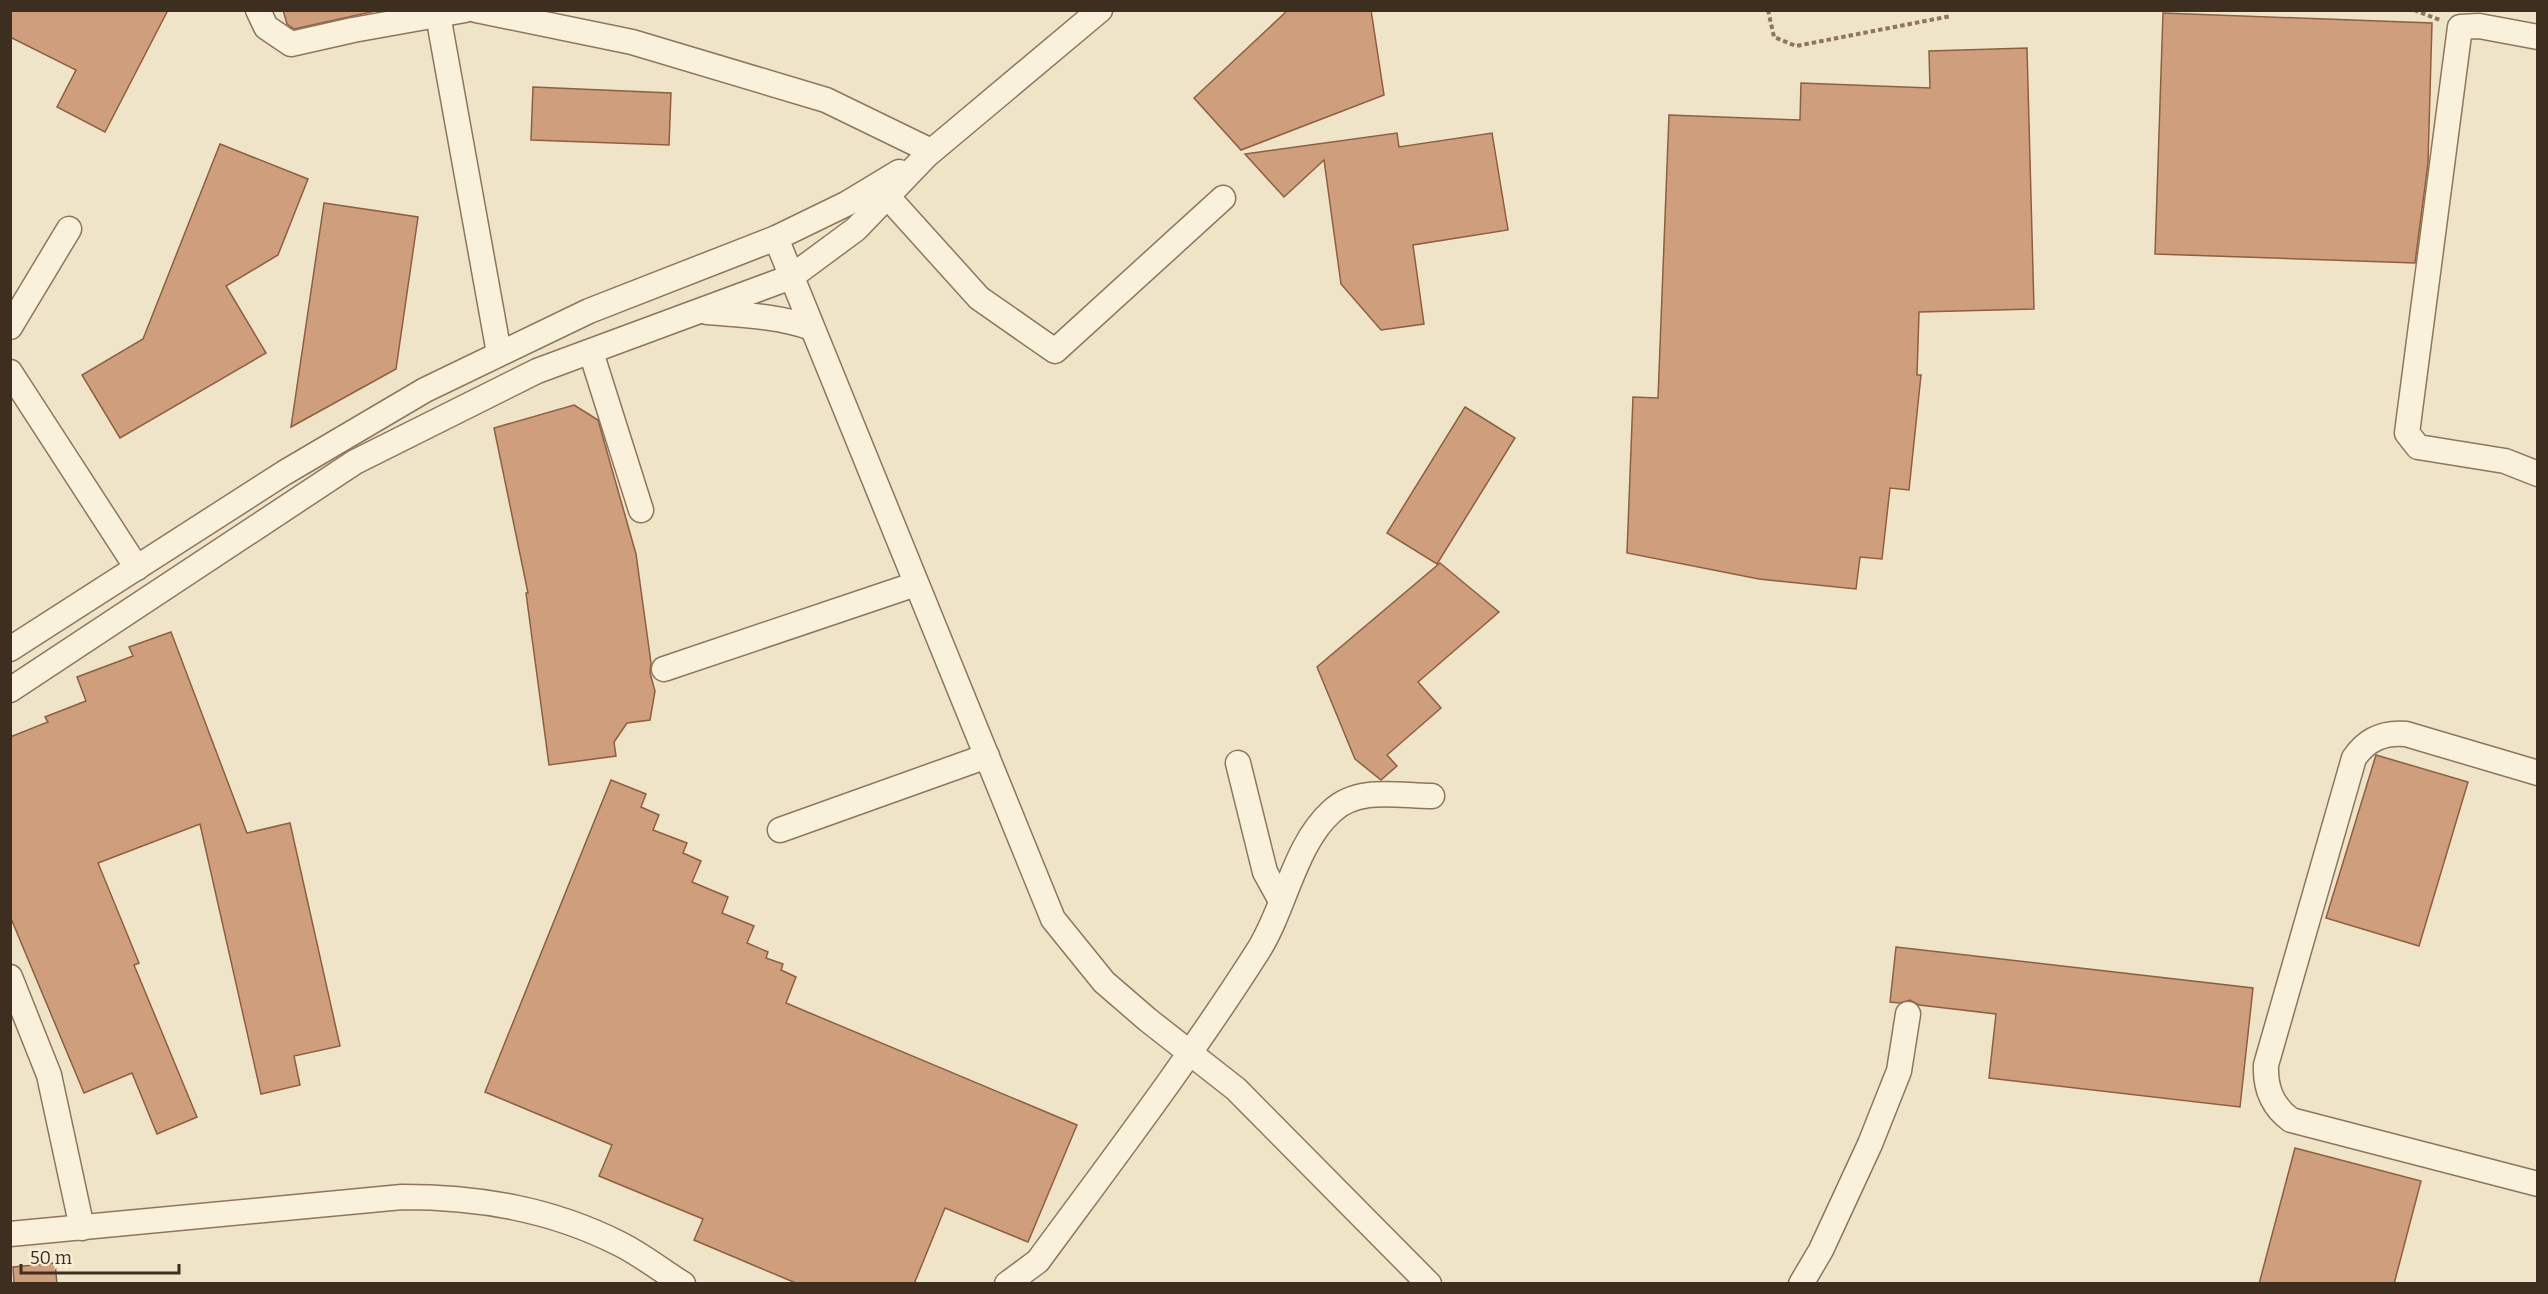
<svg xmlns="http://www.w3.org/2000/svg" width="2548" height="1294" viewBox="0 0 2548 1294" font-family="Bitter,serif">
<style>
.building{fill:#cf9f7d;stroke:#8d5f41;stroke-width:1.5}
.lines{fill:none;stroke-linecap:round;stroke-linejoin:round}
.minor-casing{stroke:#8d765c;stroke-width:27}
.path{stroke:#8d765c;stroke-width:4;stroke-dasharray:4.5 3;stroke-linecap:butt}
.minor{stroke:#faf1dc;stroke-width:24}
</style>
<rect width="100%" height="100%" fill="#f0e4c8"/>
<g class="building">
<path d="M 10,10 L 168,10 L 105,132 L 57,107 L 76,70 L 10,37 Z"/>
<path d="M 283,10 L 376,10 L 376,11 L 294,29 L 287,24 Z"/>
<path d="M 1288,10 L 1371,10 L 1384,95 L 1241,150 L 1194,98 Z"/>
<path d="M 2163,13 L 2432,23 L 2428,163 L 2415,263 L 2155,254 Z"/>
<path d="M 2027,48 L 2034,309 L 1919,312 L 1917,375 L 1921,375 L 1909,490 L 1890,488 L 1882,559 L 1860,557 L 1856,589 L 1759,579 L 1627,553 L 1633,397 L 1658,398 L 1669,115 L 1800,120 L 1801,83 L 1930,88 L 1929,51 Z"/>
<path d="M 533,87 L 671,93 L 669,145 L 531,140 Z"/>
<path d="M 1397,133 L 1399,147 L 1492,133 L 1508,230 L 1413,245 L 1424,324 L 1381,330 L 1341,284 L 1324,160 L 1284,197 L 1245,154 Z"/>
<path d="M 220,144 L 308,179 L 278,255 L 226,286 L 266,353 L 120,438 L 82,375 L 143,339 Z"/>
<path d="M 324,203 L 418,217 L 396,369 L 291,427 Z"/>
<path d="M 574,405 L 598,420 L 636,554 L 651,663 L 650,673 L 655,691 L 650,720 L 627,723 L 614,742 L 616,756 L 549,765 L 526,593 L 528,593 L 494,428 Z"/>
<path d="M 1465,407 L 1515,438 L 1437,564 L 1387,533 Z"/>
<path d="M 1440,563 L 1499,612 L 1418,682 L 1441,708 L 1387,755 L 1397,766 L 1381,780 L 1355,759 L 1317,667 Z"/>
<path d="M 171,632 L 247,833 L 290,823 L 340,1046 L 294,1056 L 300,1085 L 261,1094 L 200,824 L 98,863 L 139,963 L 134,965 L 197,1117 L 157,1134 L 132,1073 L 84,1093 L 10,916 L 10,737 L 48,722 L 45,717 L 86,701 L 77,677 L 133,656 L 129,647 Z"/>
<path d="M 2376,755 L 2468,782 L 2419,946 L 2326,918 Z"/>
<path d="M 611,780 L 646,794 L 641,807 L 659,815 L 653,830 L 687,843 L 683,853 L 701,861 L 692,882 L 728,897 L 722,913 L 754,926 L 747,943 L 768,952 L 766,958 L 783,964 L 781,970 L 796,977 L 786,1003 L 1077,1125 L 1028,1242 L 945,1208 L 914,1284 L 798,1284 L 694,1240 L 703,1219 L 599,1176 L 612,1145 L 485,1092 Z"/>
<path d="M 1896,947 L 2253,988 L 2240,1107 L 1989,1078 L 1996,1014 L 1919,1005 L 1910,1000 L 1900,1003 L 1890,1002 Z"/>
<path d="M 2295,1148 L 2421,1181 L 2394,1284 L 2259,1284 Z"/>
<path d="M 55,1263 L 57,1284 L 14,1284 L 13,1267 Z"/>
</g>
<g class="lines">
<defs>
<g id="minor">
<path d="M 258,10 L 266,27 L 291,44 L 353,30 L 465,10"/>
<path d="M 476,10 L 632,42 L 826,100 L 931,151"/>
<path d="M 438,15 L 499,353"/>
<path d="M 2538,37 L 2479,26 L 2460,27 L 2407,433 L 2418,447 L 2505,461 L 2538,474"/>
<path d="M 887,196 L 979,298 L 1055,351 L 1223,198"/>
<path d="M 776,238 L 1053,919 L 1104,982 L 1148,1020 L 1236,1089 L 1429,1284"/>
<path d="M 707,312 C 743,315 778,316 812,328"/>
<path d="M 10,327 L 69,229"/>
<path d="M 591,352 L 641,510"/>
<path d="M 10,372 L 137,568"/>
<path d="M 10,649 L 284,473 L 425,390 L 589,311 L 776,238 L 846,204 L 899,172"/>
<path d="M 664,669 L 916,584"/>
<path d="M 10,690 L 355,462 L 537,371 L 791,277 L 856,229 L 927,155 L 1100,10"/>
<path d="M 1238,763 L 1265,872 L 1281,901"/>
<path d="M 2538,773 L 2406,734 C 2384,732 2367,739 2354,758 L 2266,1065 C 2265,1088 2272,1106 2291,1120 L 2538,1184"/>
<path d="M 780,830 L 987,756"/>
<path d="M 10,977 L 49,1075 L 82,1228"/>
<path d="M 10,1234 L 402,1197 C 479,1197 551,1209 620,1244 C 642,1255 662,1271 683,1284"/>
<path d="M 1007,1284 L 1038,1261 C 1113,1159 1190,1058 1258,951 C 1285,909 1294,845 1332,811 C 1358,786 1399,796 1432,796"/>
<path d="M 1801,1284 L 1821,1250 L 1870,1144 L 1899,1071 L 1908,1014"/>
</g>
</defs>
<use href="#minor" class="minor-casing"/>
<g class="path">
<path d="M 1768,10 L 1774,37 L 1796,46 L 1951,16"/>
<path d="M 2414,10 L 2440,20"/>
</g>
<use href="#minor" class="minor"/>
</g>
<rect width="2548" height="1294" fill="none" stroke="#3d2e20" stroke-width="24"/>
<path d="M21 1264v9h158v-9" fill="none" stroke="#3d2e20" stroke-width="3"/>
<text x="30" y="1264" font-size="18" fill="#3d2e20" stroke="#f7eed8" stroke-width="4.5" paint-order="stroke">50 m</text>
</svg>
